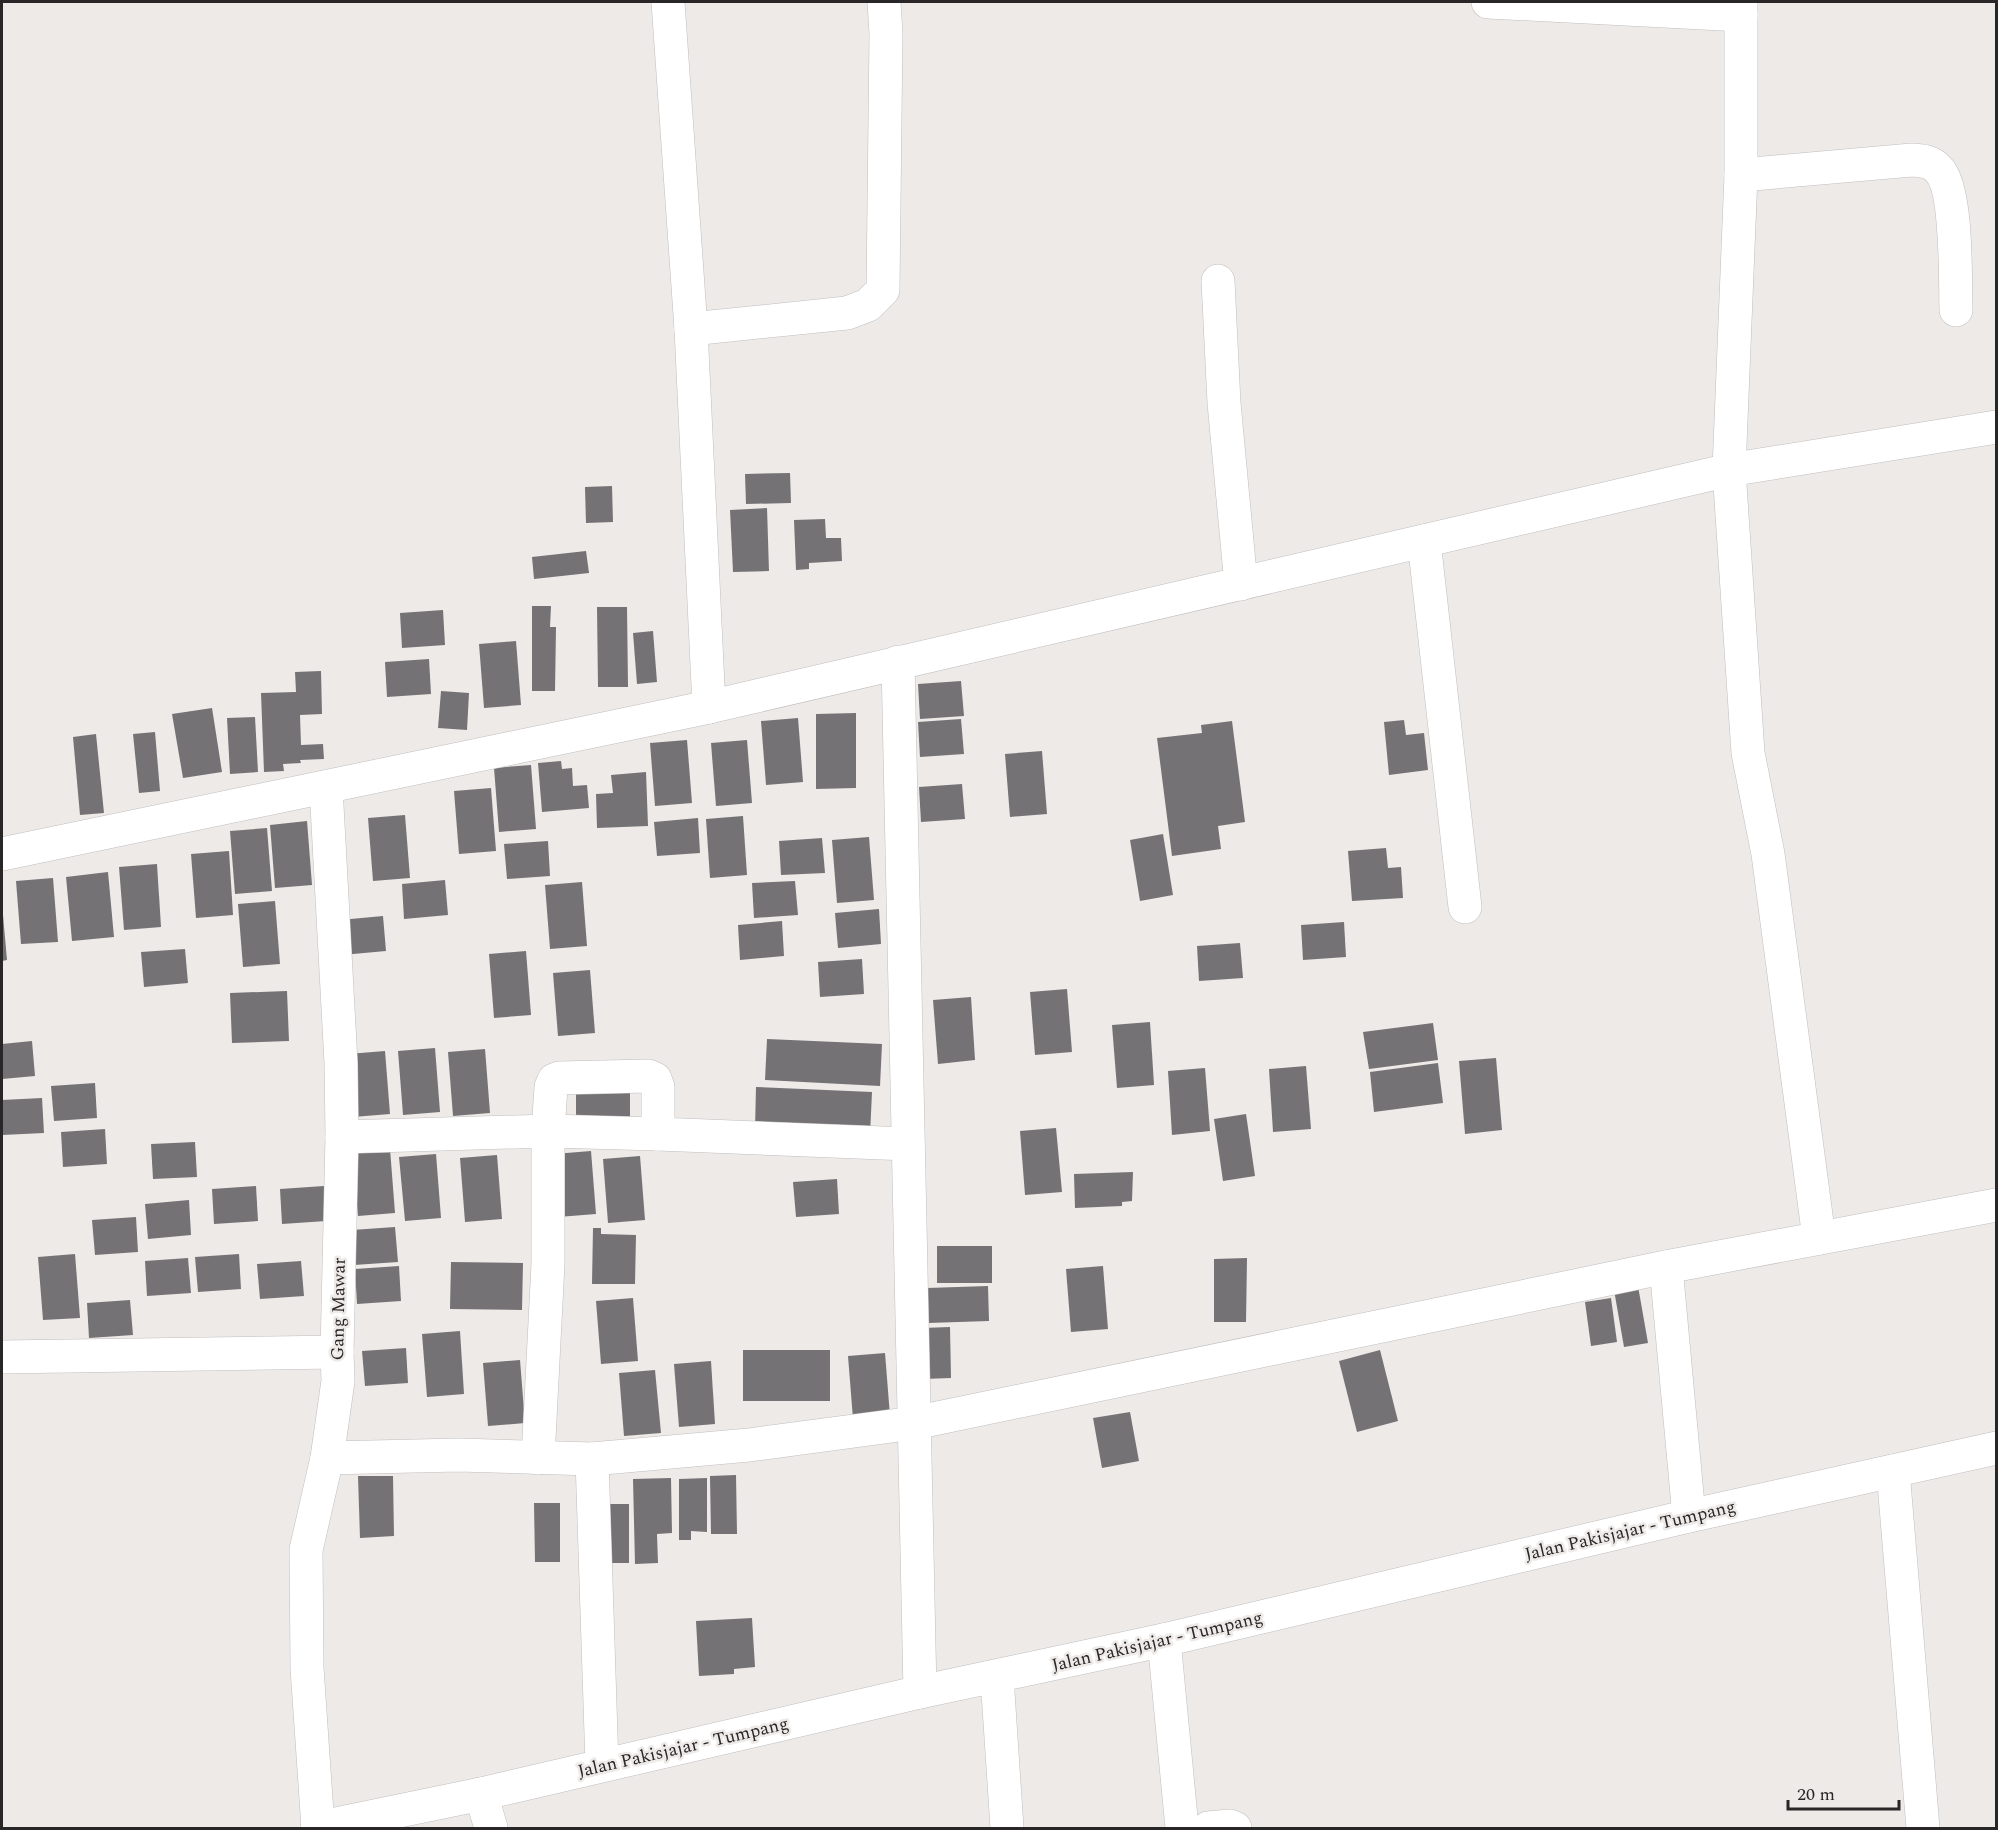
<svg xmlns="http://www.w3.org/2000/svg" width="1998" height="1830" viewBox="0 0 1998 1830" font-family="Spectral,serif">
<style>
.building{fill:#747274}
.lines{fill:none;stroke-linecap:round;stroke-linejoin:round}
.minor-casing{stroke:#c1bebd;stroke-width:34}
.major-casing{stroke:#c1bebd;stroke-width:34}
.minor{stroke:#fff;stroke-width:33}
.major{stroke:#fff;stroke-width:33}
.labels{text-anchor:middle;stroke-width:5;stroke-linejoin:round;paint-order:stroke}
.street-label{font-size:18px;fill:#282626;stroke:#edeae8}
</style>
<rect width="100%" height="100%" fill="#edeae8"/>
<g class="building">
<path d="M 790,473 L 791,503 L 746,504 L 745,474 Z"/>
<path d="M 612,486 L 613,522 L 586,523 L 585,487 Z"/>
<path d="M 767,508 L 769,571 L 733,572 L 730,510 Z"/>
<path d="M 825,519 L 826,538 L 841,538 L 842,561 L 809,563 L 809,569 L 796,570 L 794,520 Z"/>
<path d="M 586,551 L 589,573 L 534,579 L 532,557 Z"/>
<path d="M 532,606 L 551,606 L 550,627 L 556,627 L 555,691 L 532,691 Z"/>
<path d="M 597,607 L 627,607 L 628,687 L 598,687 Z"/>
<path d="M 443,610 L 445,645 L 402,648 L 400,613 Z"/>
<path d="M 653,631 L 657,682 L 637,684 L 633,633 Z"/>
<path d="M 516,641 L 521,705 L 484,708 L 479,644 Z"/>
<path d="M 429,659 L 431,694 L 387,697 L 385,662 Z"/>
<path d="M 321,671 L 322,714 L 300,715 L 301,745 L 323,744 L 324,759 L 300,760 L 301,763 L 283,764 L 284,771 L 264,772 L 261,693 L 296,692 L 295,672 Z"/>
<path d="M 961,681 L 964,716 L 920,719 L 918,684 Z"/>
<path d="M 441,691 L 469,693 L 467,730 L 438,728 Z"/>
<path d="M 212,708 L 222,772 L 183,778 L 172,714 Z"/>
<path d="M 856,713 L 856,788 L 816,789 L 816,714 Z"/>
<path d="M 255,717 L 258,772 L 230,774 L 227,718 Z"/>
<path d="M 798,718 L 803,782 L 766,785 L 761,721 Z"/>
<path d="M 961,719 L 964,754 L 920,757 L 918,722 Z"/>
<path d="M 1404,720 L 1406,735 L 1424,733 L 1428,770 L 1389,775 L 1384,722 Z"/>
<path d="M 1232,721 L 1245,822 L 1218,826 L 1221,849 L 1172,856 L 1157,738 L 1202,733 L 1201,725 Z"/>
<path d="M 155,732 L 160,791 L 139,793 L 133,734 Z"/>
<path d="M 96,734 L 104,813 L 80,815 L 73,737 Z"/>
<path d="M 687,740 L 692,803 L 655,806 L 650,743 Z"/>
<path d="M 747,740 L 752,803 L 716,806 L 711,743 Z"/>
<path d="M 1042,751 L 1047,814 L 1010,817 L 1005,754 Z"/>
<path d="M 561,761 L 562,769 L 572,768 L 573,786 L 587,785 L 589,808 L 542,812 L 538,763 Z"/>
<path d="M 531,765 L 536,829 L 499,832 L 494,768 Z"/>
<path d="M 646,772 L 648,826 L 597,828 L 596,794 L 613,793 L 611,775 Z"/>
<path d="M 962,784 L 965,819 L 921,822 L 919,787 Z"/>
<path d="M 491,788 L 496,851 L 459,854 L 454,791 Z"/>
<path d="M 405,815 L 410,878 L 373,881 L 368,818 Z"/>
<path d="M 743,816 L 747,875 L 710,878 L 706,819 Z"/>
<path d="M 698,818 L 700,853 L 657,856 L 654,822 Z"/>
<path d="M 307,821 L 312,885 L 275,888 L 270,825 Z"/>
<path d="M 267,828 L 272,891 L 235,894 L 230,831 Z"/>
<path d="M 1163,834 L 1173,895 L 1140,901 L 1130,840 Z"/>
<path d="M 869,837 L 874,900 L 837,903 L 832,840 Z"/>
<path d="M 822,838 L 825,873 L 781,875 L 779,841 Z"/>
<path d="M 548,841 L 550,876 L 507,879 L 504,844 Z"/>
<path d="M 1386,848 L 1388,868 L 1401,867 L 1403,898 L 1352,901 L 1348,851 Z"/>
<path d="M 229,851 L 233,915 L 196,918 L 191,854 Z"/>
<path d="M 157,864 L 161,927 L 124,930 L 119,867 Z"/>
<path d="M 108,872 L 114,937 L 72,941 L 66,877 Z"/>
<path d="M 53,878 L 58,942 L 21,944 L 16,881 Z"/>
<path d="M 445,880 L 448,915 L 404,919 L 402,884 Z"/>
<path d="M 795,881 L 798,915 L 754,918 L 752,883 Z"/>
<path d="M 582,882 L 587,946 L 550,949 L 545,885 Z"/>
<path d="M 275,901 L 280,964 L 243,967 L 238,904 Z"/>
<path d="M 879,909 L 881,944 L 838,948 L 835,913 Z"/>
<path d="M 2,915 L 3,915 L 7,960 L 2,961 Z"/>
<path d="M 383,916 L 386,951 L 342,955 L 340,920 Z"/>
<path d="M 782,921 L 784,956 L 740,960 L 738,925 Z"/>
<path d="M 1344,922 L 1346,957 L 1303,960 L 1301,925 Z"/>
<path d="M 1240,943 L 1243,978 L 1199,981 L 1197,946 Z"/>
<path d="M 185,949 L 188,983 L 144,987 L 141,952 Z"/>
<path d="M 526,951 L 531,1015 L 494,1018 L 489,954 Z"/>
<path d="M 862,959 L 864,994 L 820,997 L 818,962 Z"/>
<path d="M 590,970 L 595,1033 L 558,1036 L 553,973 Z"/>
<path d="M 1067,989 L 1072,1052 L 1035,1055 L 1030,992 Z"/>
<path d="M 287,991 L 289,1041 L 232,1043 L 230,993 Z"/>
<path d="M 971,997 L 975,1060 L 938,1064 L 933,1000 Z"/>
<path d="M 1150,1022 L 1154,1085 L 1117,1088 L 1112,1025 Z"/>
<path d="M 1433,1023 L 1438,1060 L 1369,1069 L 1363,1032 Z"/>
<path d="M 767,1039 L 882,1044 L 880,1086 L 765,1080 Z"/>
<path d="M 32,1041 L 35,1076 L 2,1079 L 2,1044 Z"/>
<path d="M 435,1048 L 440,1112 L 403,1115 L 398,1051 Z"/>
<path d="M 485,1049 L 490,1113 L 453,1116 L 448,1052 Z"/>
<path d="M 385,1051 L 390,1114 L 353,1117 L 348,1054 Z"/>
<path d="M 1496,1058 L 1502,1130 L 1465,1134 L 1459,1061 Z"/>
<path d="M 1438,1063 L 1443,1103 L 1374,1112 L 1370,1072 Z"/>
<path d="M 1306,1066 L 1311,1129 L 1273,1132 L 1269,1069 Z"/>
<path d="M 1205,1068 L 1210,1131 L 1172,1135 L 1168,1071 Z"/>
<path d="M 576,1081 L 630,1081 L 630,1129 L 576,1130 Z"/>
<path d="M 95,1083 L 97,1118 L 54,1121 L 51,1086 Z"/>
<path d="M 756,1087 L 872,1092 L 870,1135 L 755,1129 Z"/>
<path d="M 42,1098 L 44,1133 L 2,1135 L 2,1100 Z"/>
<path d="M 1246,1114 L 1255,1176 L 1223,1181 L 1214,1119 Z"/>
<path d="M 1056,1128 L 1062,1192 L 1025,1195 L 1020,1131 Z"/>
<path d="M 105,1129 L 107,1164 L 63,1167 L 61,1132 Z"/>
<path d="M 195,1142 L 197,1177 L 153,1179 L 151,1144 Z"/>
<path d="M 390,1149 L 395,1213 L 358,1216 L 352,1152 Z"/>
<path d="M 591,1151 L 596,1214 L 558,1217 L 554,1154 Z"/>
<path d="M 436,1154 L 441,1218 L 405,1221 L 399,1157 Z"/>
<path d="M 497,1155 L 502,1219 L 465,1222 L 460,1158 Z"/>
<path d="M 640,1156 L 645,1220 L 608,1223 L 603,1159 Z"/>
<path d="M 1133,1172 L 1132,1201 L 1122,1202 L 1122,1206 L 1075,1208 L 1074,1174 Z"/>
<path d="M 837,1179 L 839,1214 L 796,1217 L 793,1182 Z"/>
<path d="M 256,1186 L 258,1221 L 214,1224 L 212,1189 Z"/>
<path d="M 324,1186 L 326,1221 L 282,1224 L 280,1189 Z"/>
<path d="M 189,1200 L 191,1235 L 148,1239 L 145,1204 Z"/>
<path d="M 136,1217 L 138,1252 L 95,1255 L 92,1220 Z"/>
<path d="M 395,1227 L 398,1262 L 354,1265 L 352,1230 Z"/>
<path d="M 593,1228 L 601,1228 L 601,1234 L 636,1235 L 635,1284 L 592,1284 Z"/>
<rect x="937" y="1246" width="55" height="37"/>
<path d="M 75,1254 L 80,1318 L 43,1320 L 38,1257 Z"/>
<path d="M 239,1254 L 241,1289 L 198,1292 L 195,1257 Z"/>
<path d="M 188,1258 L 191,1293 L 147,1296 L 145,1261 Z"/>
<path d="M 1247,1258 L 1246,1322 L 1214,1322 L 1214,1259 Z"/>
<path d="M 301,1261 L 304,1296 L 260,1299 L 257,1264 Z"/>
<path d="M 451,1262 L 523,1263 L 522,1310 L 450,1309 Z"/>
<path d="M 399,1266 L 401,1301 L 357,1304 L 355,1269 Z"/>
<path d="M 1103,1266 L 1108,1329 L 1071,1332 L 1066,1269 Z"/>
<path d="M 988,1286 L 989,1321 L 928,1323 L 927,1288 Z"/>
<path d="M 1638,1286 L 1648,1343 L 1624,1347 L 1614,1290 Z"/>
<path d="M 633,1298 L 638,1361 L 601,1364 L 596,1301 Z"/>
<path d="M 1611,1298 L 1617,1342 L 1591,1346 L 1585,1302 Z"/>
<path d="M 130,1300 L 133,1335 L 89,1338 L 87,1303 Z"/>
<path d="M 950,1327 L 951,1378 L 923,1379 L 922,1328 Z"/>
<path d="M 460,1331 L 464,1394 L 427,1397 L 422,1334 Z"/>
<path d="M 406,1348 L 408,1383 L 365,1386 L 362,1351 Z"/>
<rect x="743" y="1350" width="87" height="51"/>
<path d="M 1380,1350 L 1398,1421 L 1357,1432 L 1339,1361 Z"/>
<path d="M 885,1353 L 890,1416 L 853,1419 L 848,1356 Z"/>
<path d="M 520,1360 L 525,1423 L 488,1426 L 483,1363 Z"/>
<path d="M 711,1361 L 715,1424 L 679,1427 L 674,1364 Z"/>
<path d="M 655,1370 L 661,1433 L 624,1436 L 619,1373 Z"/>
<path d="M 1130,1412 L 1139,1461 L 1102,1468 L 1093,1418 Z"/>
<path d="M 736,1475 L 737,1534 L 711,1534 L 710,1476 Z"/>
<path d="M 358,1476 L 393,1476 L 394,1536 L 360,1538 Z"/>
<path d="M 671,1478 L 672,1533 L 657,1534 L 658,1563 L 635,1564 L 633,1479 Z"/>
<path d="M 707,1478 L 707,1532 L 691,1531 L 691,1540 L 679,1540 L 679,1479 Z"/>
<path d="M 534,1503 L 560,1503 L 560,1562 L 535,1562 Z"/>
<rect x="596" y="1504" width="33" height="59"/>
<path d="M 752,1618 L 755,1667 L 734,1669 L 734,1674 L 699,1676 L 696,1621 Z"/>
</g>
<g class="lines">
<defs>
<g id="minor">
<path d="M 668,2 L 691,329 L 709,707"/>
<path d="M 1488,2 L 1741,15"/>
<path d="M 1741,2 L 1741,175 L 1729,470 L 1748,753 L 1768,854 L 1819,1238"/>
<path d="M 1741,175 L 1912,160 C 1922,161 1931,161 1938,169 C 1958,187 1955,281 1956,310"/>
<path d="M 1218,281 L 1224,403 L 1241,584"/>
<path d="M 691,329 L 847,313 L 868,305 L 883,290 L 886,34 L 884,2"/>
<path d="M 1424,541 L 1465,907"/>
<path d="M 898,662 L 920,1692"/>
<path d="M 2,854 L 709,707 L 1729,470 L 1996,427"/>
<path d="M 342,1137 L 548,1131 L 551,1087 L 554,1080 L 559,1078 L 648,1076 L 655,1079 L 658,1087 L 658,1134 L 908,1144"/>
<path d="M 1666,1267 L 1689,1516"/>
<path d="M 2,1357 L 337,1352"/>
<path d="M 327,1458 L 459,1455 L 592,1459 L 749,1445 L 914,1423 L 1666,1267 L 1996,1205"/>
<path d="M 538,1458 L 548,1264 L 548,1131 L 658,1134"/>
<path d="M 592,1459 L 602,1765"/>
<path d="M 1893,1471 L 1923,1828"/>
<path d="M 1164,1640 L 1182,1828"/>
<path d="M 997,1677 L 1007,1828"/>
<path d="M 481,1794 L 491,1828"/>
<path d="M 318,1828 L 307,1668 L 306,1550 L 327,1458 L 338,1381 L 337,1352 L 342,1137 L 341,1063 L 326,787"/>
<path d="M 1208,1828 L 1230,1826 L 1235,1828"/>
</g>
<path id="major" d="M 317,1828 L 481,1794 L 920,1692 L 1164,1640 L 1689,1516 L 1996,1448"/>
</defs>
<use href="#minor" class="minor-casing"/>
<use href="#major" class="major-casing"/>
<use href="#minor" class="minor"/>
<use href="#major" class="major"/>
</g>
<g class="labels">
<g class="street-label">
<text transform="translate(338 1309) rotate(-89)" y="6">Gang Mawar</text>
<text transform="translate(1630 1530) rotate(-13)" y="6">Jalan Pakisjajar - Tumpang</text>
<text transform="translate(1157 1641) rotate(-13)" y="6">Jalan Pakisjajar - Tumpang</text>
<text transform="translate(683 1747) rotate(-13)" y="6">Jalan Pakisjajar - Tumpang</text>
</g>
</g>
<rect width="1998" height="1830" fill="none" stroke="#282626" stroke-width="6"/>
<path d="M1788 1800v9h111v-9" fill="none" stroke="#282626" stroke-width="3"/>
<text x="1797" y="1800" font-size="18" fill="#282626" stroke="#edeae8" stroke-width="4.5" paint-order="stroke">20 m</text>
</svg>
